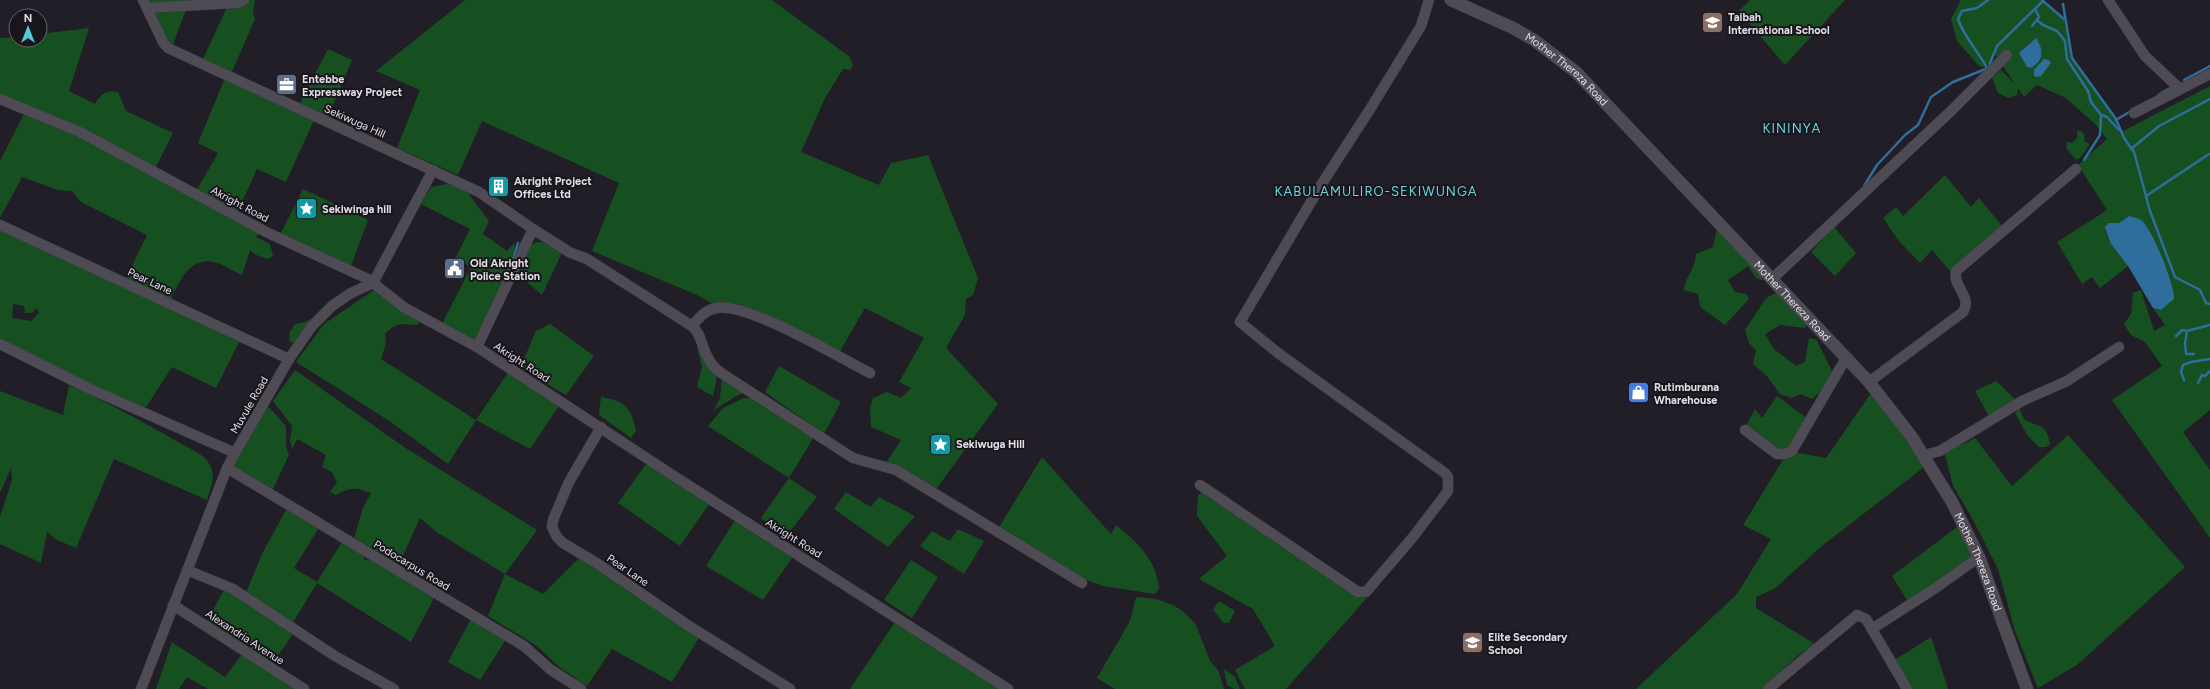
<svg xmlns="http://www.w3.org/2000/svg" width="2210" height="689" viewBox="0 0 2210 689" font-family="Figtree,sans-serif">
<style>
.green{fill:#165020;fill-rule:evenodd}
.water{fill:#2e6d9c}
.lines{fill:none;stroke-linecap:round;stroke-linejoin:round}
.stream{stroke:#2e6d9c;stroke-width:2.5}
.minor-casing{stroke:#3f3b42;stroke-width:11}
.tertiary-casing{stroke:#3f3b42;stroke-width:13}
.minor{stroke:#4f4b54;stroke-width:10}
.tertiary{stroke:#4f4b54;stroke-width:12}
.labels{text-anchor:middle;stroke-width:4;stroke-linejoin:round;paint-order:stroke}
.poi-label{font-size:11px;font-weight:bold;fill:#e0dde3;stroke:#19151d;text-anchor:start}
.street-label{font-size:11px;fill:#e0dde3;stroke:#19151d}
.quarter-label{font-size:13px;letter-spacing:1px;fill:#68d4dd;stroke:#19151d}
</style>
<rect width="100%" height="100%" fill="#221e27"/>
<g class="green">
<path d="M 148,0 L 255,0 L 253,12 L 255,19 L 231,74 L 202,61 L 228,5 L 186,10 L 172,47 L 161,32 Z"/>
<path d="M 465,0 L 772,0 L 850,57 L 853,65 L 851,70 L 843,69 L 825,98 L 801,152 L 879,185 L 891,163 L 928,155 L 978,278 L 973,295 L 966,299 L 965,315 L 946,348 L 998,404 L 937,488 L 886,463 L 901,440 L 871,427 L 870,408 L 873,398 L 887,392 L 901,398 L 911,388 L 899,382 L 924,338 L 865,308 L 839,353 L 739,304 L 715,305 L 697,295 L 592,251 L 619,183 L 482,121 L 458,175 L 397,148 L 420,90 L 376,71 Z"/>
<path d="M 1750,0 L 1845,0 L 1785,65 L 1739,11 Z"/>
<path d="M 1961,0 L 2044,0 L 2064,19 L 2072,58 L 2116,120 L 2121,132 L 2210,86 L 2210,410 L 2183,432 L 2210,470 L 2210,538 L 2112,400 L 2162,366 L 2145,342 L 2131,335 L 2124,324 L 2131,314 L 2133,293 L 2141,290 L 2154,331 L 2165,325 L 2153,308 L 2161,310 L 2129,216 L 2119,223 L 2111,244 L 2128,266 L 2100,288 L 2092,277 L 2082,284 L 2057,242 L 2107,210 L 2078,165 L 2107,139 L 2096,125 L 2066,98 L 2037,85 L 2024,97 L 2018,88 L 2017,95 L 2009,98 L 1998,93 L 1992,78 L 2001,70 L 2015,84 L 1994,53 L 1990,63 L 1983,67 L 1979,66 L 1957,41 L 1951,19 Z"/>
<path d="M 89,28 L 69,91 L 95,104 C 99,95 108,89 118,92 L 126,111 L 173,133 L 155,169 L 0,95 L 0,38 L 16,37 L 16,40 L 40,40 L 40,34 Z"/>
<path d="M 328,49 L 352,60 L 328,117 L 299,105 Z"/>
<path d="M 225,78 L 314,120 L 286,182 L 257,169 L 237,213 L 196,191 L 218,153 L 198,143 Z"/>
<path d="M 25,112 L 69,130 L 260,232 L 256,237 L 270,244 L 273,256 L 268,259 L 256,255 L 250,250 L 242,275 C 233,271 223,264 214,262 C 189,257 180,281 171,299 L 126,278 L 147,235 L 81,202 L 72,191 L 58,190 L 22,177 L 0,218 L 0,161 Z"/>
<path d="M 2077,131 L 2081,131 L 2085,135 L 2084,141 L 2090,144 L 2080,158 L 2076,160 L 2067,149 L 2066,142 L 2072,143 L 2077,138 Z"/>
<path d="M 1945,175 L 1971,207 L 1979,198 L 2003,227 L 1952,273 L 1932,250 L 1920,263 L 1898,240 L 1883,218 L 1896,207 L 1903,216 Z"/>
<path d="M 447,184 L 464,188 L 489,221 L 483,234 L 507,251 L 514,243 L 516,260 L 476,340 L 442,324 L 471,267 L 455,259 L 470,229 L 421,204 L 431,187 Z"/>
<path d="M 303,189 L 368,220 L 351,266 L 280,235 Z"/>
<path d="M 1834,227 L 1856,253 L 1835,276 L 1811,252 Z"/>
<path d="M 1717,229 L 1765,277 L 1761,280 L 1756,278 L 1748,266 L 1728,280 L 1735,292 L 1747,294 L 1749,299 L 1725,325 L 1700,307 L 1698,294 L 1684,290 C 1686,275 1695,270 1696,254 L 1713,247 Z"/>
<path d="M 0,230 L 182,313 L 239,342 L 216,388 L 172,367 L 143,412 L 0,340 ZM 13,304 L 24,306 L 25,313 L 32,313 L 36,308 L 39,313 L 31,321 L 12,318 Z"/>
<path d="M 539,242 L 548,243 L 563,250 L 542,295 L 518,274 L 530,244 Z"/>
<path d="M 374,290 L 377,290 L 421,320 L 417,325 C 402,324 396,322 385,334 L 386,343 L 381,359 L 476,420 L 509,371 L 560,404 L 530,449 L 476,420 L 448,464 L 388,420 L 296,362 L 324,324 Z"/>
<path d="M 1776,293 L 1794,300 L 1808,322 L 1805,328 L 1780,325 L 1765,334 L 1774,349 L 1796,366 L 1805,362 L 1809,338 L 1816,339 L 1833,373 L 1830,384 L 1812,399 L 1800,394 L 1792,398 L 1780,394 L 1766,375 L 1753,364 L 1756,350 L 1749,343 L 1745,330 L 1766,298 Z"/>
<path d="M 314,318 L 296,343 L 290,342 L 289,333 L 295,324 L 305,322 Z"/>
<path d="M 550,324 L 594,356 L 566,395 L 520,368 L 536,331 Z"/>
<path d="M 702,342 L 717,376 L 713,396 L 697,387 L 702,367 L 697,348 Z"/>
<path d="M 779,366 L 841,402 L 824,434 L 765,392 Z"/>
<path d="M 295,370 L 404,447 L 537,530 L 505,574 L 543,594 L 581,556 L 700,636 L 672,682 L 612,649 L 587,686 L 559,667 L 537,646 L 488,616 L 505,574 L 438,533 L 420,518 L 399,564 L 354,538 L 363,508 L 371,493 C 356,487 350,487 336,495 L 330,492 L 337,482 L 332,472 L 322,467 L 326,455 L 297,439 L 292,449 L 290,441 L 292,426 L 273,401 Z"/>
<path d="M 722,375 L 753,391 L 738,395 L 714,410 L 720,398 Z"/>
<path d="M 1996,381 L 2018,402 L 1990,418 L 1975,391 Z"/>
<path d="M 69,385 C 107,402 142,421 178,442 C 187,447 202,453 208,462 C 217,474 211,487 207,500 L 114,459 L 76,548 L 57,540 L 47,532 L 41,563 L 0,544 L 0,517 L 12,480 L 11,468 L 0,493 L 0,391 L 63,415 Z"/>
<path d="M 1876,386 L 1919,436 L 1932,461 L 1823,545 L 1774,589 L 1756,597 L 1756,608 L 1815,644 L 1796,657 L 1762,689 L 1636,689 L 1737,594 L 1771,539 L 1743,525 L 1784,458 L 1793,452 L 1826,458 Z"/>
<path d="M 1777,396 L 1809,420 L 1787,449 L 1777,453 L 1744,430 L 1755,409 L 1762,418 Z"/>
<path d="M 601,397 C 625,401 631,407 636,431 L 631,438 L 599,415 Z"/>
<path d="M 744,398 L 763,398 L 815,435 L 789,478 L 817,497 L 787,535 L 761,518 L 789,478 L 708,426 L 723,408 Z"/>
<path d="M 269,407 L 286,426 L 286,447 L 289,455 L 272,491 L 228,465 L 265,408 Z"/>
<path d="M 2019,408 L 2024,419 C 2039,429 2046,421 2050,444 L 2046,447 L 2039,447 L 2027,435 L 2015,413 Z"/>
<path d="M 2068,435 L 2185,567 L 2077,665 L 2038,688 L 2015,631 L 1998,569 L 1971,516 L 1953,486 L 1945,455 L 1949,451 L 1975,438 L 2012,486 Z"/>
<path d="M 1042,457 L 1111,534 L 1116,525 C 1137,542 1157,560 1159,589 L 1155,594 L 1103,586 L 1084,579 L 998,529 Z"/>
<path d="M 649,460 L 711,501 L 680,546 L 618,503 Z"/>
<path d="M 1204,491 L 1345,588 L 1366,599 L 1286,689 L 1245,689 L 1235,670 L 1275,646 L 1253,609 L 1199,579 L 1227,556 L 1197,516 L 1198,495 Z"/>
<path d="M 846,492 L 871,507 L 879,497 L 915,516 L 888,547 L 834,509 Z"/>
<path d="M 287,508 L 320,526 L 294,568 L 317,582 L 343,540 L 367,554 L 363,560 L 374,559 L 436,594 L 411,642 L 317,583 L 292,624 L 245,595 L 262,554 Z"/>
<path d="M 737,517 L 796,552 L 763,600 L 706,566 Z"/>
<path d="M 1966,520 L 1982,552 L 1909,603 L 1892,576 Z"/>
<path d="M 958,529 L 984,541 L 964,574 L 920,546 L 932,531 L 950,541 Z"/>
<path d="M 911,560 L 938,577 L 912,618 L 884,600 Z"/>
<path d="M 225,588 L 295,631 L 273,663 L 246,648 L 207,621 Z"/>
<path d="M 1136,597 L 1156,599 L 1173,605 L 1184,612 L 1196,625 L 1210,661 L 1218,670 L 1224,689 L 1115,689 L 1097,678 L 1130,621 Z"/>
<path d="M 1219,601 L 1235,611 L 1229,623 L 1224,623 L 1213,610 Z"/>
<path d="M 473,615 L 508,636 L 480,680 L 448,662 Z"/>
<path d="M 897,619 L 1007,689 L 850,689 Z"/>
<path d="M 1931,637 L 1948,689 L 1909,689 L 1893,661 Z"/>
<path d="M 172,642 L 225,677 L 243,653 L 299,689 L 208,689 L 187,677 L 179,689 L 156,689 Z"/>
<path d="M 1224,669 L 1235,677 L 1240,689 L 1234,689 L 1227,685 Z"/>
</g>
<g class="water">
<path d="M 2036,38 C 2044,50 2044,60 2031,68 L 2027,67 L 2019,53 Z"/>
<path d="M 2044,59 L 2049,60 L 2051,63 L 2041,76 L 2037,77 L 2034,76 L 2034,70 Z"/>
<path d="M 2129,216 C 2132,217 2138,218 2141,220 C 2152,228 2175,285 2174,299 L 2161,310 L 2153,308 L 2128,266 L 2111,244 L 2105,227 L 2109,223 L 2119,223 Z"/>
</g>
<g class="lines">
<g class="stream">
<path d="M 2042,0 L 2064,19"/>
<path d="M 2063,4 L 2072,58 L 2116,119 L 2124,138 L 2134,152 L 2150,211 L 2175,277 L 2200,290 L 2206,303 L 2210,304"/>
<path d="M 2035,9 L 2039,17 L 2037,20 L 2043,25 L 2057,31 L 2065,41 L 2067,59 L 2088,91 L 2091,102 L 2101,115 L 2107,117 L 2119,130"/>
<path d="M 2032,26 L 2037,20"/>
<path d="M 1987,68 C 1978,51 1964,37 1958,19 L 1962,11 L 1977,8 L 1988,0"/>
<path d="M 2184,80 L 2210,66"/>
<path d="M 2158,95 L 2172,87"/>
<path d="M 2116,120 L 2131,111"/>
<path d="M 2131,149 L 2159,126 L 2210,99"/>
<path d="M 2084,160 L 2100,135 L 2101,115"/>
<path d="M 1864,186 L 1877,165 L 1905,135 L 1918,125 L 1931,97 L 1953,82 L 1988,68 L 1997,46 L 2043,1"/>
<path d="M 2146,196 L 2209,154"/>
<path d="M 513,260 L 518,243"/>
<path d="M 2176,336 L 2182,330 L 2187,331"/>
<path d="M 2194,354 L 2186,354 L 2185,343 L 2187,331 L 2210,325"/>
<path d="M 2184,380 L 2181,372 L 2183,365 L 2191,362 L 2210,359"/>
<path d="M 2198,383 L 2202,375 L 2205,376 L 2210,371"/>
</g>
<defs>
<g id="minor">
<path d="M 143,0 L 163,42 L 168,48 L 479,192 L 533,229"/>
<path d="M 2108,0 L 2145,56 L 2180,89"/>
<path d="M 147,8 L 236,3 L 244,0"/>
<path d="M 0,99 L 80,132 L 266,232 L 368,279 L 405,308 L 477,347 L 677,478 L 1008,689"/>
<path d="M 2134,113 L 2210,74"/>
<path d="M 0,225 L 289,359"/>
<path d="M 1772,279 L 1951,111 L 2007,55"/>
<path d="M 692,326 C 699,318 705,310 716,308 C 748,302 838,357 870,373"/>
<path d="M 0,344 L 88,388 L 235,453"/>
<path d="M 477,347 L 533,229 L 569,252 L 587,259 L 692,326 C 702,335 701,345 707,356 C 712,367 719,372 729,378 L 853,458 L 896,470 L 1082,583"/>
<path d="M 1869,382 L 1963,312 C 1973,297 1952,286 1956,271 L 2076,169"/>
<path d="M 601,427 L 569,482 L 553,520 L 552,527 L 557,537 L 563,543 L 595,562 L 689,626 L 790,689"/>
<path d="M 1745,430 L 1777,454 L 1784,454 L 1792,451 L 1846,358"/>
<path d="M 1924,455 L 1940,451 L 2022,401 L 2067,381 L 2119,347"/>
<path d="M 227,468 L 524,646 L 551,670 L 581,689"/>
<path d="M 1200,485 L 1358,592 L 1366,592 L 1413,537 L 1448,491 L 1448,477 L 1445,473 L 1278,353 L 1240,322 L 1321,185 L 1372,106 L 1421,26 L 1429,0"/>
<path d="M 187,570 L 233,589 L 335,656 L 394,689"/>
<path d="M 173,605 L 304,689"/>
<path d="M 1872,629 L 1934,589 L 1979,557"/>
<path d="M 141,689 L 227,468 L 235,453 L 289,359 L 312,326 L 332,306 L 351,293 L 373,283 L 433,170"/>
<path d="M 1768,689 L 1857,615 L 1866,619 L 1907,689"/>
</g>
<g id="tertiary">
<path id="s1" d="M 1451,0 L 1513,28 L 1534,40 L 1576,72 L 1869,382 L 1911,436 L 1952,502 L 1979,557 L 2027,689"/>
</g>
</defs>
<use href="#minor" class="minor-casing"/>
<use href="#tertiary" class="tertiary-casing"/>
<use href="#minor" class="minor"/>
<use href="#tertiary" class="tertiary"/>
</g>
<defs>
<symbol id="school-square" viewBox="-11 -11 22 22"><rect x="-9" y="-9" width="18" height="18" rx="4" fill="#8d6e63" stroke="#19151d"/><path d="M0-5L7-2L0 1L-7-2ZM-4 1L0 2.5L4 1V4Q0 6-4 4Z" fill="#fff"/></symbol>
<symbol id="office-square" viewBox="-11 -11 22 22"><rect x="-9" y="-9" width="18" height="18" rx="4" fill="#5c6f8a" stroke="#19151d"/><path d="M-6-3h4V-5.5h4V-3h4V5H-6ZM-1-4.5V-3h2v-1.5ZM-6 0V1H6V0Z" fill="#fff"/></symbol>
<symbol id="building-square" viewBox="-11 -11 22 22"><rect x="-9" y="-9" width="18" height="18" rx="4" fill="#0f9aa8" stroke="#19151d"/><path d="M-4-6H4V6H1V3H-1V6H-4ZM-2.5-4.3h1.7v1.8h-1.7ZM.8-4.3h1.7v1.8H.8ZM-2.5-1h1.7V.8h-1.7ZM.8-1h1.7V.8H.8Z" fill="#fff"/></symbol>
<symbol id="sight-square" viewBox="-11 -11 22 22"><rect x="-9" y="-9" width="18" height="18" rx="4" fill="#0f9aa8" stroke="#19151d"/><path d="M0-6L1.8-2.2L6-1.7L2.9 1.2L3.7 5.4L0 3.3L-3.7 5.4L-2.9 1.2L-6-1.7L-1.8-2.2Z" fill="#fff"/></symbol>
<symbol id="civic-square" viewBox="-11 -11 22 22"><rect x="-9" y="-9" width="18" height="18" rx="4" fill="#5c6f8a" stroke="#19151d"/><path d="M-.6-6.5H3V-4.5H.6V-3L4-1V1h2V6H-6V1h2V-1L-.6-3ZM-1.2 2.5V6h2.4V2.5Z" fill="#fff"/></symbol>
<symbol id="shop-square" viewBox="-11 -11 22 22"><rect x="-9" y="-9" width="18" height="18" rx="4" fill="#3f7fe0" stroke="#19151d"/><path d="M-5-2.5h2.3a2.7 3.5 0 0 1 5.4 0H5L5.5 6h-11ZM-1.5-2.5h3a1.5 2.3 0 0 0-3 0Z" fill="#fff"/></symbol>
</defs>
<g fill-rule="evenodd">
<use href="#school-square" x="1700" y="10" width="25" height="25"/>
<use href="#office-square" x="274" y="72" width="25" height="25"/>
<use href="#building-square" x="486" y="174" width="25" height="25"/>
<use href="#sight-square" x="294" y="196" width="25" height="25"/>
<use href="#civic-square" x="442" y="256" width="25" height="25"/>
<use href="#shop-square" x="1626" y="380" width="25" height="25"/>
<use href="#sight-square" x="928" y="432" width="25" height="25"/>
<use href="#school-square" x="1460" y="630" width="25" height="25"/>
</g>
<g class="labels">
<g class="poi-label">
<text x="1728" y="21">Taibah<tspan x="1728" dy="13">International School</tspan></text>
<text x="302" y="83">Entebbe<tspan x="302" dy="13">Expressway Project</tspan></text>
<text x="514" y="185">Akright Project<tspan x="514" dy="13">Offices Ltd</tspan></text>
<text x="322" y="213">Sekiwinga hill</text>
<text x="470" y="267">Old Akright<tspan x="470" dy="13">Police Station</tspan></text>
<text x="1654" y="391">Rutimburana<tspan x="1654" dy="13">Wharehouse</tspan></text>
<text x="956" y="448">Sekiwuga Hill</text>
<text x="1488" y="641">Elite Secondary<tspan x="1488" dy="13">School</tspan></text>
</g>
<g class="street-label">
<text dy="4" stroke="none"><textPath href="#s1" startOffset="136">Mother Thereza Road</textPath></text>
<text transform="translate(355 121) rotate(24)" y="4">Sekiwuga Hill</text>
<text transform="translate(240 204) rotate(28)" y="4">Akright Road</text>
<text transform="translate(150 281) rotate(25)" y="4">Pear Lane</text>
<text dy="4" stroke="none"><textPath href="#s1" startOffset="460">Mother Thereza Road</textPath></text>
<text transform="translate(522 362) rotate(33)" y="4">Akright Road</text>
<text transform="translate(249 405) rotate(-60)" y="4">Muvule Road</text>
<text transform="translate(794 538) rotate(32)" y="4">Akright Road</text>
<text dy="4" stroke="none"><textPath href="#s1" startOffset="783">Mother Thereza Road</textPath></text>
<text transform="translate(412 565) rotate(31)" y="4">Podocarpus Road</text>
<text transform="translate(628 570) rotate(34)" y="4">Pear Lane</text>
<text transform="translate(245 637) rotate(33)" y="4">Alexandria Avenue</text>
</g>
<g class="quarter-label">
<text x="1792" y="133">KININYA</text>
<text x="1376" y="196">KABULAMULIRO-SEKIWUNGA</text>
</g>
</g>
<g transform="translate(28 28)"><circle r="19" fill="#19151d" stroke="#69656c"/>
<path d="M0-3L7 15L0 10L-7 15Z" fill="#52ccd6"/>
<text y="-6" font-size="11" font-weight="bold" text-anchor="middle" fill="#e0dde3">N</text>
</g>
</svg>
